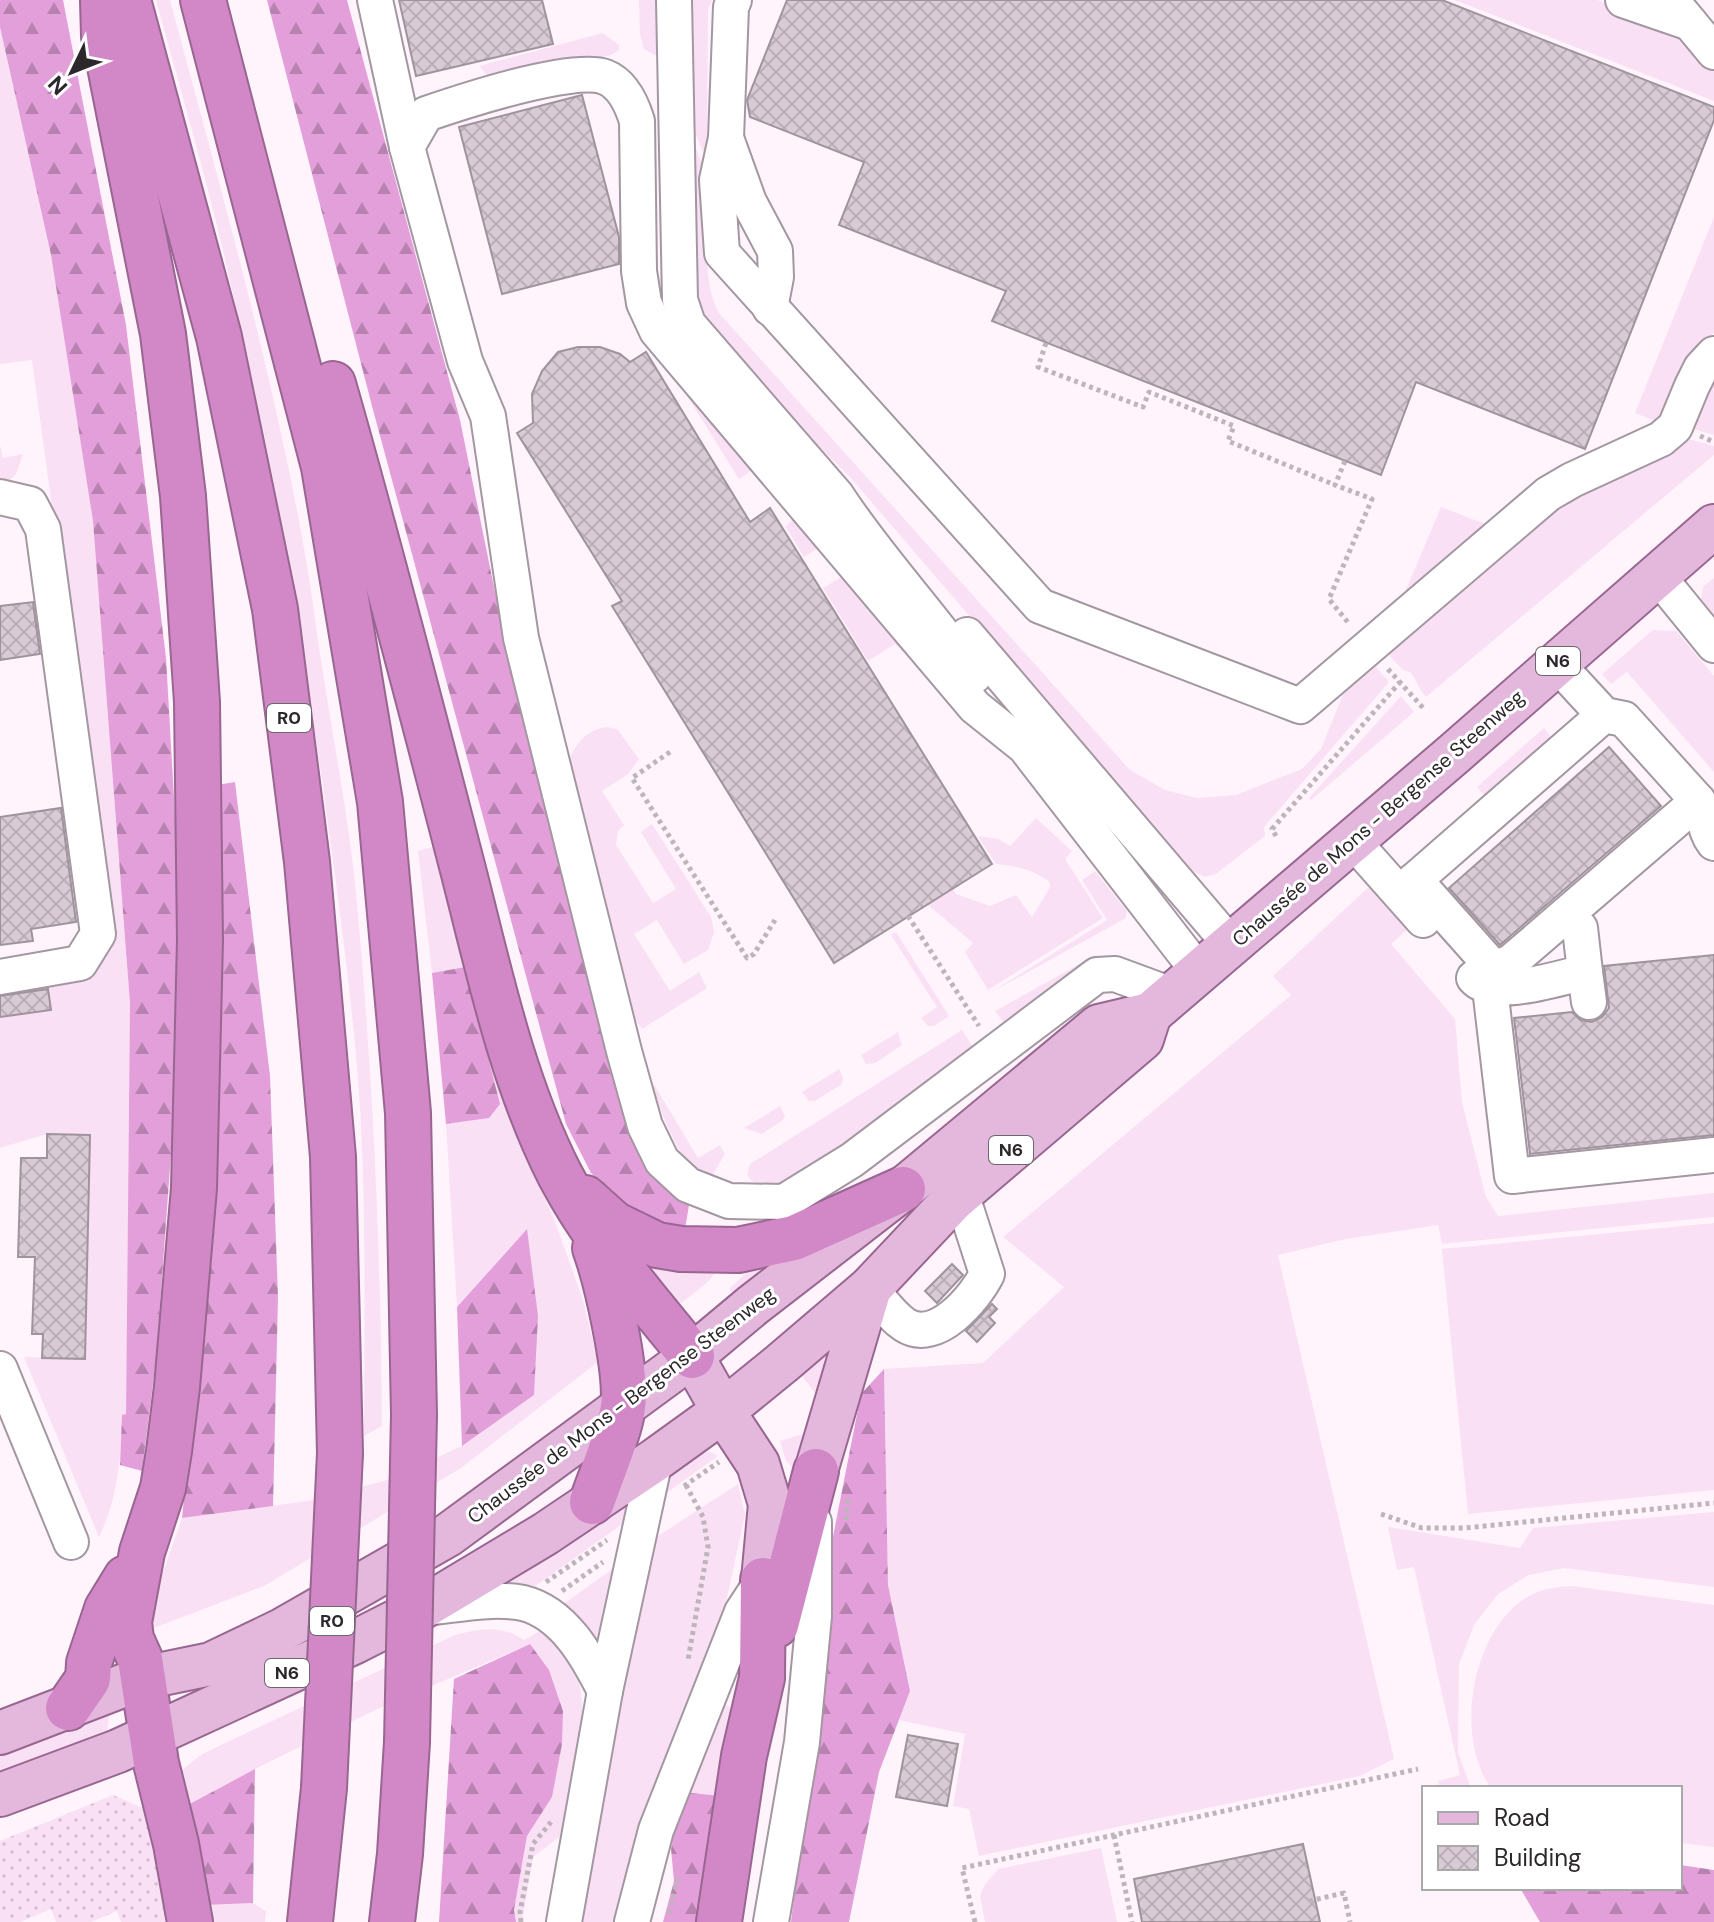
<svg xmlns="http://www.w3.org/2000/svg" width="1714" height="1922" viewBox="0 0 1714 1922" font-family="'DM Sans',sans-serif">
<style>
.grass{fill:#fae0f5}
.forest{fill:url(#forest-firs)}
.garden{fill:url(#garden-dots)}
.building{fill:url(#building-cross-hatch);stroke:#a0939d;stroke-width:2}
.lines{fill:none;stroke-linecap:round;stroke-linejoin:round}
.minor-casing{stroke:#a397a1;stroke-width:38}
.major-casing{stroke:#986690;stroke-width:46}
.highway-casing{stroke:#986690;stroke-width:48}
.path{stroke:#beb5bc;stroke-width:5;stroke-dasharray:4 4;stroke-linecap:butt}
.minor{stroke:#fff;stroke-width:34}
.major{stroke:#e4b8dd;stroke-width:42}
.highway{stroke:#d288c7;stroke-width:44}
.highway-bridge-casing{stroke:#986690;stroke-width:48;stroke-linecap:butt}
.highway-bridge{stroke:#d288c7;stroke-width:44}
.labels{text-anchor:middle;stroke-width:6;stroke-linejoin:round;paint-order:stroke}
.shield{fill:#fff;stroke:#6b686b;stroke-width:2}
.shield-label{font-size:18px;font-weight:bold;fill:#2b272b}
.street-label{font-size:20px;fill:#2b272b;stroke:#fff}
</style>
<defs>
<pattern id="forest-firs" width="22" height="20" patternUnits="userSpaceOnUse" patternTransform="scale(2)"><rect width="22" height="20" fill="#e39fd9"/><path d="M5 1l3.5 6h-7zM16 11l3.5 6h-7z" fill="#b882b0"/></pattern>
<pattern id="garden-dots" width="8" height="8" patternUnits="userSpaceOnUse" patternTransform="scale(2)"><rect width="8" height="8" fill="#fae0f5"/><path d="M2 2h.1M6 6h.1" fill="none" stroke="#d6c0d2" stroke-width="1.8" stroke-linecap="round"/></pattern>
<pattern id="building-cross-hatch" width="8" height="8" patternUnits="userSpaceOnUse" patternTransform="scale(2)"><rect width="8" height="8" fill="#d8cbd5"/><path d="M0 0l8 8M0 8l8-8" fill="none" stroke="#baaeb7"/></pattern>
</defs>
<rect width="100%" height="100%" fill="#fff4fc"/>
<g class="grass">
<path d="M 156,0 L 170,0 C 220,187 274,374 307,565 C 313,601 317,637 323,673 C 335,749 350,826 357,903 C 373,1077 381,1251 382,1426 L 364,1436 C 364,1317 367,1197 358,1078 C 350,980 336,884 323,787 C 297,608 265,431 224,255 C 204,169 179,85 156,0 Z"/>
<path d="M 639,0 L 661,0 L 662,59 L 644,49 L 640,34 Z"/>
<path d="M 686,0 L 712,0 L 708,9 L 707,160 L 689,120 Z"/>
<path d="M 1455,0 L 1598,0 L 1689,44 L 1714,70 L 1714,101 Z"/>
<path d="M 0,27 L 51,255 L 93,521 L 130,1003 L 126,1415 L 122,1415 C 121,1458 118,1498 99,1537 L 24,1357 L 85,1359 L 90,1136 L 47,1134 L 0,1148 L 0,987 L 84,974 L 90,788 L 32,360 L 0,364 Z"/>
<path d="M 603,33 L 619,45 L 619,50 L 611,55 L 494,83 L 479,66 Z"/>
<path d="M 694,143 C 698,155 704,167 707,178 C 715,223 697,272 719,313 L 1130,770 L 1165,790 L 1197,798 L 1236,795 L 1302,769 L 1321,749 L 1344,692 L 1376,667 L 1389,682 L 1264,827 L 1265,836 L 1216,874 L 1205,877 L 1187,869 L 850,477 L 755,383 L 699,314 L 692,298 Z"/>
<path d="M 1714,217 L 1714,333 L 1706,340 L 1658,422 L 1635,413 Z"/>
<path d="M 661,350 L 820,539 L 818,548 L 804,557 L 786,527 L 796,515 L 751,471 L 739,479 L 659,351 Z"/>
<path d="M 1714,380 L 1714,435 L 1693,429 Z"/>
<path d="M 1685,438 L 1714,446 L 1714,455 L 1426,697 C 1418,688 1417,680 1410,672 L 1403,670 L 1388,654 L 1561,507 L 1632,471 Z"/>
<path d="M 0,445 L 3,458 L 23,454 L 16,474 L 0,490 Z"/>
<path d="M 1441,507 L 1485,524 L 1405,592 Z"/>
<path d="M 847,574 L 952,700 L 895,644 L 868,661 L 823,588 Z"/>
<path d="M 1714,578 L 1714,613 L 1712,615 L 1701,599 L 1703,587 Z"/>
<path d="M 1653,630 L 1676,631 L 1714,676 L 1714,772 L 1627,672 L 1611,684 L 1602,674 Z"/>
<path d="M 1401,696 L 1414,712 L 1311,800 L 1309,798 Z"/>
<path d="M 608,727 L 618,730 L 639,759 L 628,774 L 602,791 L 624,825 L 618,831 L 616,845 L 653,903 L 676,889 L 641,832 L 652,824 L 711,917 L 714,932 L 708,950 L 684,964 L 657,920 L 634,934 L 670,991 L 699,972 L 707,988 L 642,1029 L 625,1005 L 566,768 C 574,747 584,729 608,727 Z"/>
<path d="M 1544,728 L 1552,738 L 1486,797 L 1477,787 Z"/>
<path d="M 1036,818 L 1072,851 L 1065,859 L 1103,918 L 988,990 L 965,952 L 973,943 L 928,905 L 953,890 L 956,894 L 990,906 L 1016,895 L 1032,917 L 1049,889 L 1050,883 C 1039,871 1012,865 996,864 L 978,836 L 998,839 L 1010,846 Z"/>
<path d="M 439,845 L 516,1133 L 554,1219 L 583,1300 L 598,1362 L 461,1468 L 264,1586 L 151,1629 L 153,1600 L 182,1518 L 307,1501 L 387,1480 L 462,1446 L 534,1395 L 526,1230 L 457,1307 L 446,1124 L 489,1118 L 464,967 L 432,973 L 418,851 Z"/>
<path d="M 1095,871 L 1127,911 L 1126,918 L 990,993 L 1107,920 L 1082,880 Z"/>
<path d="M 1374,882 L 1411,926 L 1391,944 L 1455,1019 L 1462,1102 L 1486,1197 L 1498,1216 L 1714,1193 L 1714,1217 L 1442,1244 L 1438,1225 L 1346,1239 L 1278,1255 L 1394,1759 L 1360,1776 L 979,1856 L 969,1809 L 953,1806 L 965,1734 L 899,1720 L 910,1691 L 888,1585 L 884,1369 L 983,1363 L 1064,1287 L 1003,1237 L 1291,995 L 1273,976 Z"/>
<path d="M 896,932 L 949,1016 L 934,1026 L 928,1026 L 921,1018 L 937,1007 L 891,935 Z"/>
<path d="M 1085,961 L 1076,975 L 1007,1027 L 995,1011 Z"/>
<path d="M 962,1030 L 976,1052 L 801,1176 C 783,1183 760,1195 747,1175 L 750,1164 Z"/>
<path d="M 898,1032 L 902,1045 L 875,1063 L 866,1064 L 861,1055 Z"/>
<path d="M 839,1069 L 843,1078 L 842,1084 L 815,1101 L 809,1101 L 802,1092 Z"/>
<path d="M 655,1086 L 698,1158 L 720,1145 L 725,1154 L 712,1176 C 682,1178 662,1110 652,1087 Z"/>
<path d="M 780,1106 L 785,1116 L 783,1120 L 762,1134 L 744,1128 Z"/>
<path d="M 1714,1223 L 1714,1490 L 1468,1514 L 1442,1249 Z"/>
<path d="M 633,1249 L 723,1262 L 708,1282 L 675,1308 Z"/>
<path d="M 764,1256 L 782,1258 L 737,1296 L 729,1289 Z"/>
<path d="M 837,1342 L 821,1400 L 801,1375 Z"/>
<path d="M 813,1431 L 798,1468 L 793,1468 L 786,1461 L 780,1441 Z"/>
<path d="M 710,1452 L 718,1456 L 665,1494 C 669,1472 687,1454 710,1452 Z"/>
<path d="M 738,1484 L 745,1515 L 723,1616 L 619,1902 L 614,1922 L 575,1922 L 655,1538 Z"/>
<path d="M 631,1500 L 628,1520 L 524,1594 L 512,1591 L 504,1583 Z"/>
<path d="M 1714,1512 L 1714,1587 L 1564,1568 L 1529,1575 L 1498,1594 L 1474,1625 L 1459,1664 L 1458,1752 L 1471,1788 L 1440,1788 L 1438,1781 L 1460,1775 L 1414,1567 L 1397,1570 L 1388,1527 L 1520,1548 L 1533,1528 Z"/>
<path d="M 618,1565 L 602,1651 L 558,1608 Z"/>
<path d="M 1572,1586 L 1714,1605 L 1714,1847 L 1680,1843 L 1680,1788 L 1491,1788 C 1453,1736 1472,1626 1531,1595 C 1545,1588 1557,1587 1572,1586 Z"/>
<path d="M 547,1627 C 555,1636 566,1646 571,1657 C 595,1710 575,1775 567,1831 L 533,1857 L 522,1922 L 516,1922 L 514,1910 L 527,1836 L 552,1797 L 530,1644 L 371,1712 L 255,1769 L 186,1806 L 177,1774 L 202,1754 L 455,1635 C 480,1628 502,1625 524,1640 Z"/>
<path d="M 719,1703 L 729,1706 L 732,1714 L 721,1796 L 682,1792 Z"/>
<path d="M 111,1706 L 106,1736 L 0,1776 L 0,1748 Z"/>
<path d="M 1101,1848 L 1117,1922 L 985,1922 L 980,1896 L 984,1886 L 998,1869 Z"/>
<path d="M 253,1903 L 266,1911 L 265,1922 L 205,1922 L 204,1905 Z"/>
</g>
<g class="forest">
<path d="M 0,0 L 63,0 L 126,325 L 166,658 L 176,833 L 176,1085 L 156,1360 L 142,1471 L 120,1465 L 122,1415 L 126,1414 L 130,1003 L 93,521 L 51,255 L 0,27 Z"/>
<path d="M 267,0 L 347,0 L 460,420 L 495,592 L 622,1111 C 640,1161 644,1174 689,1205 L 684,1235 L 629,1208 L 591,1173 L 566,1124 L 372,406 Z"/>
<path d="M 235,782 L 270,1076 L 278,1297 L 273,1506 L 182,1518 L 207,1277 L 219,1024 L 222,879 L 217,785 Z"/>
<path d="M 465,967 L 500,1104 L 489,1118 L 446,1124 L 432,973 Z"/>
<path d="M 527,1229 L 538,1316 L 534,1395 L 462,1446 L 457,1307 Z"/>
<path d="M 884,1369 L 888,1585 L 910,1691 L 879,1772 L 849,1922 L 791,1922 L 815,1729 L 830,1552 L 861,1394 Z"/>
<path d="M 530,1644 L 549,1670 L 563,1711 L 562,1744 L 552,1797 L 527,1836 L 514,1910 L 516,1922 L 439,1922 L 454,1679 Z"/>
<path d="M 255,1769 L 253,1903 L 204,1905 L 186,1806 Z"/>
<path d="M 682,1792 L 721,1796 L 703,1922 L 663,1922 L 674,1881 L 671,1849 Z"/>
<path d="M 1680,1865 L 1714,1870 L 1714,1922 L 1540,1922 L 1520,1888 L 1680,1888 Z"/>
</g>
<path class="garden" d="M 113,1795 L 150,1811 L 165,1893 L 167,1922 L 121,1922 L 117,1911 L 91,1922 L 56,1922 L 51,1909 L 20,1922 L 0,1922 L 0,1841 Z"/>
<g class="building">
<path d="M 399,0 L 542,0 L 553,44 L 416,76 Z"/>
<path d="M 787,0 L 1442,0 L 1714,107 L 1714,120 L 1585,449 L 1416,382 L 1381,475 L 992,321 L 1006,291 L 839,225 L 864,162 L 750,117 L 747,100 Z"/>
<path d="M 582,95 L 619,237 L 619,264 L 502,294 L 459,127 Z"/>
<path d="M 578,347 L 600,347 L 620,354 L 630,362 L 646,352 L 750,522 L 770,508 L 992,864 L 834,963 L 612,606 L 622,601 L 517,433 L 533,423 L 532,394 L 542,371 L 558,352 Z"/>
<path d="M 33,602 L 40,654 L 0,660 L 0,606 Z"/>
<path d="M 1609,747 L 1661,806 L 1500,945 L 1449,888 Z"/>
<path d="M 61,808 L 76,922 L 31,929 L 33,941 L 0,945 L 0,817 Z"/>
<path d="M 1714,955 L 1714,1135 L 1530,1154 L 1514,1018 L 1572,1012 L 1581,1020 L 1592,1022 L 1602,1017 L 1609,1008 L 1604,966 Z"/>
<path d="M 48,989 L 51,1010 L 0,1017 L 0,996 Z"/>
<path d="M 47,1134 L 90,1135 L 85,1359 L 42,1358 L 43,1334 L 32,1334 L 35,1257 L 18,1257 L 21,1158 L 47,1158 Z"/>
<path d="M 952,1264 L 963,1275 L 937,1303 L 925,1291 Z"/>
<path d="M 992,1304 L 997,1309 L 989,1317 L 995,1323 L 977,1342 L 966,1331 Z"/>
<path d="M 908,1735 L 958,1744 L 947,1806 L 896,1797 Z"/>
<path d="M 1303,1844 L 1320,1922 L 1142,1922 L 1134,1879 Z"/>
</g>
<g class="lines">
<defs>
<g id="minor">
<path d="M 375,0 L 407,147"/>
<path d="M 674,0 L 680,300 L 688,324 L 837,496 C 878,559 931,614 974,676"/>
<path d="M 734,0 L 731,7 L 726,138 L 717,180 L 722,253 L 1040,606 L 1300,706 L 1548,494 L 1572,480 L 1661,439 L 1675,427 L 1692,386 L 1701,368 L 1714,354"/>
<path d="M 1623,0 L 1690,23"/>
<path d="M 1676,6 L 1714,52"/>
<path d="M 726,138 L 749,202 L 775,251 L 776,277 L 770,308"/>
<path d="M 0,497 L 30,504 L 43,529 L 98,934 L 80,963 L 0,977"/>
<path d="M 1657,575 L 1714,645"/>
<path d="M 967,635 L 1231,945"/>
<path d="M 1556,663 L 1604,715 L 1624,719 L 1698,801 C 1707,816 1703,829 1714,843"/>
<path d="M 1352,840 L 1423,920"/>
<path d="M 1415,880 L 1488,962 L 1499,967 L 1511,962 L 1698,801"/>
<path d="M 1400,893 L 1604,715"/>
<path d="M 1585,972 L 1589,1002"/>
<path d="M 1474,978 C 1493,1000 1559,978 1585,972 L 1580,928"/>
<path d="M 1490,988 L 1512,1176 L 1714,1155"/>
<path d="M 1172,995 L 1115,974 L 1097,975 L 852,1160 L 784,1202 L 729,1201 L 688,1185 L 662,1161 L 645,1126 L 624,1051 L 521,638 L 488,416 L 465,361 L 407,147 L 426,114 C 461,102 573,65 605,77 C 623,84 632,105 637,121 L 639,271 L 644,303 L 657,331 L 975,707 L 1025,747 L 1199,972"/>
<path d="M 870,1288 C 881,1300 891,1316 905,1325 C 936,1345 975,1298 987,1274 L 961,1193"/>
<path d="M 0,1369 L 71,1542"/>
<path d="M 425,1608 C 456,1605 492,1597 523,1603 C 564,1613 588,1657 605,1691"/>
<path d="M 564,1922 L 605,1691 L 655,1460"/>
<path d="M 632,1922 L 656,1830 L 742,1612 L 763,1580"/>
<path d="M 771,1922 L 802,1742 L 814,1616 L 814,1522"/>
</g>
<g id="major">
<path d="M 692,1356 L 723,1411 L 758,1464 L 770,1504 L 763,1580"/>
<path d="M 816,1471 L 870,1288"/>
<path d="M 0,1733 L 143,1678 L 211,1664 L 282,1630 L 448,1535 L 692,1356 L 753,1305 L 903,1189 L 1099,1026 L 1150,1014 L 1455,753 L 1714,526"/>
<path d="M 0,1795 L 118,1751 L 355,1642 L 420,1609 L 545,1534 L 655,1460 L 723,1411 L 781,1364 L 870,1288 L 953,1200 L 1142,1039 L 1150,1014"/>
</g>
<g id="highway">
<path d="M 103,0 L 104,36 L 163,334 L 183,496 L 197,702 L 200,940 L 194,1188 L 177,1387 L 169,1451 L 163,1488 L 142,1552 L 129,1622 L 131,1639 L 140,1659 L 156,1763 L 176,1844 L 190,1922"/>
<path d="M 128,0 L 219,337 L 275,609 L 307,862 L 333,1157 L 340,1453"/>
<path d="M 203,0 L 324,467 L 380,802 L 408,1113 L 414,1415"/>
<path d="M 333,384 C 378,541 419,700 460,858 C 488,965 510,1077 560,1175 C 595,1242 645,1298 692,1356"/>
<path d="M 585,1198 L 614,1224 L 657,1245 L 681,1249 L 738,1250 L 794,1238 L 903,1189"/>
<path d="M 592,1502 C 601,1475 619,1434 623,1407 C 628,1374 607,1281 595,1248"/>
<path d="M 776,1625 L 816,1471"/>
<path d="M 68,1708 L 88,1679 L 89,1663 L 107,1609 L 126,1578"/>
<path d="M 310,1922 L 324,1788"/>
<path d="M 392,1922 L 400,1854 L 407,1742"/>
<path d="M 719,1922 L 744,1756 L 762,1678 L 763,1580"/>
</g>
</defs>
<use href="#minor" class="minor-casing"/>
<use href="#major" class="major-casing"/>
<use href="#highway" class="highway-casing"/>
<g class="path">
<path d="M 1046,343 L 1038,367 L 1143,407 L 1149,392 L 1234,426 L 1228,441 L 1335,485"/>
<path d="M 1700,436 L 1714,442"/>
<path d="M 1345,461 L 1335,485 L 1372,499 L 1329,599 L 1350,625"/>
<path d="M 1388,669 L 1425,710"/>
<path d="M 670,752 L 632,778 L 747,958 L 754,954 L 775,920"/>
<path d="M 1276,836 L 1272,829 L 1400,682"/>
<path d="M 908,916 L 979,1026"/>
<path d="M 686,1485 L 703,1517 L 708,1547 L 688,1660"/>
<path d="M 684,1486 L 719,1462"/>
<path d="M 1381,1514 L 1422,1528 L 1465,1528 L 1714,1503"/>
<path d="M 846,1520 L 848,1498"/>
<path d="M 546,1582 L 607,1540"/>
<path d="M 562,1591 L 603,1562"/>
<path d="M 1114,1835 L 1132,1922"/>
<path d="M 1309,1901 L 1344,1893 L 1350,1922"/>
<path d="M 669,1913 L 678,1877"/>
<path d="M 521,1922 L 520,1912 L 533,1844 L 551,1822"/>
<path d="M 975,1922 L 962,1868 L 1418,1769"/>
</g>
<use href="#minor" class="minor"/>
<use href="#major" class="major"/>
<use href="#highway" class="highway"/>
<defs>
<g id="highway-bridge">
<path d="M 407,1742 L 414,1415"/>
<path d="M 324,1788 L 340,1453"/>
</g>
</defs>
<use href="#highway-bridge" class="highway-bridge-casing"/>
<use href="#highway-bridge" class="highway-bridge"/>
</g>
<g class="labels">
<g class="shield">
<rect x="1536" y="647" width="44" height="28" rx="6"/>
<rect x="267" y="704" width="44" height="28" rx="6"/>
<rect x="989" y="1136" width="44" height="28" rx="6"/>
<rect x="310" y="1607" width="44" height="28" rx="6"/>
<rect x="265" y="1659" width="44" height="28" rx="6"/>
</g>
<g class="shield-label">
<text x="1558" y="667">N6</text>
<text x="289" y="724">R0</text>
<text x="1011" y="1156">N6</text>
<text x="332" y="1627">R0</text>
<text x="287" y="1679">N6</text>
</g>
<g class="street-label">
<text transform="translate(1378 818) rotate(-41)" y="7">Chaussée de Mons - Bergense Steenweg</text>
<text transform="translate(621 1405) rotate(-37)" y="7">Chaussée de Mons - Bergense Steenweg</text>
</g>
</g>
<rect x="1422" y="1786" width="260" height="104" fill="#ffffff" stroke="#aaa9aa" stroke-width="2"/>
<rect x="1438" y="1812" width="40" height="12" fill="#e4b8dd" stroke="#aaa9aa" stroke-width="2"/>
<text x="1494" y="1826" font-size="24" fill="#2b272b">Road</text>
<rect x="1438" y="1846" width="40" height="24" fill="url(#building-cross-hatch)" stroke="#aaa9aa" stroke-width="2"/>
<text x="1494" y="1866" font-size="24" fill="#2b272b">Building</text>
<g transform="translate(72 72) rotate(227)" stroke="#ffffff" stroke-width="6" paint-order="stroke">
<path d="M0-6L14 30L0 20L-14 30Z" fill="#2b272b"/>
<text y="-12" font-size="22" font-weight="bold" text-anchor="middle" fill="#2b272b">N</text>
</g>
</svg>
